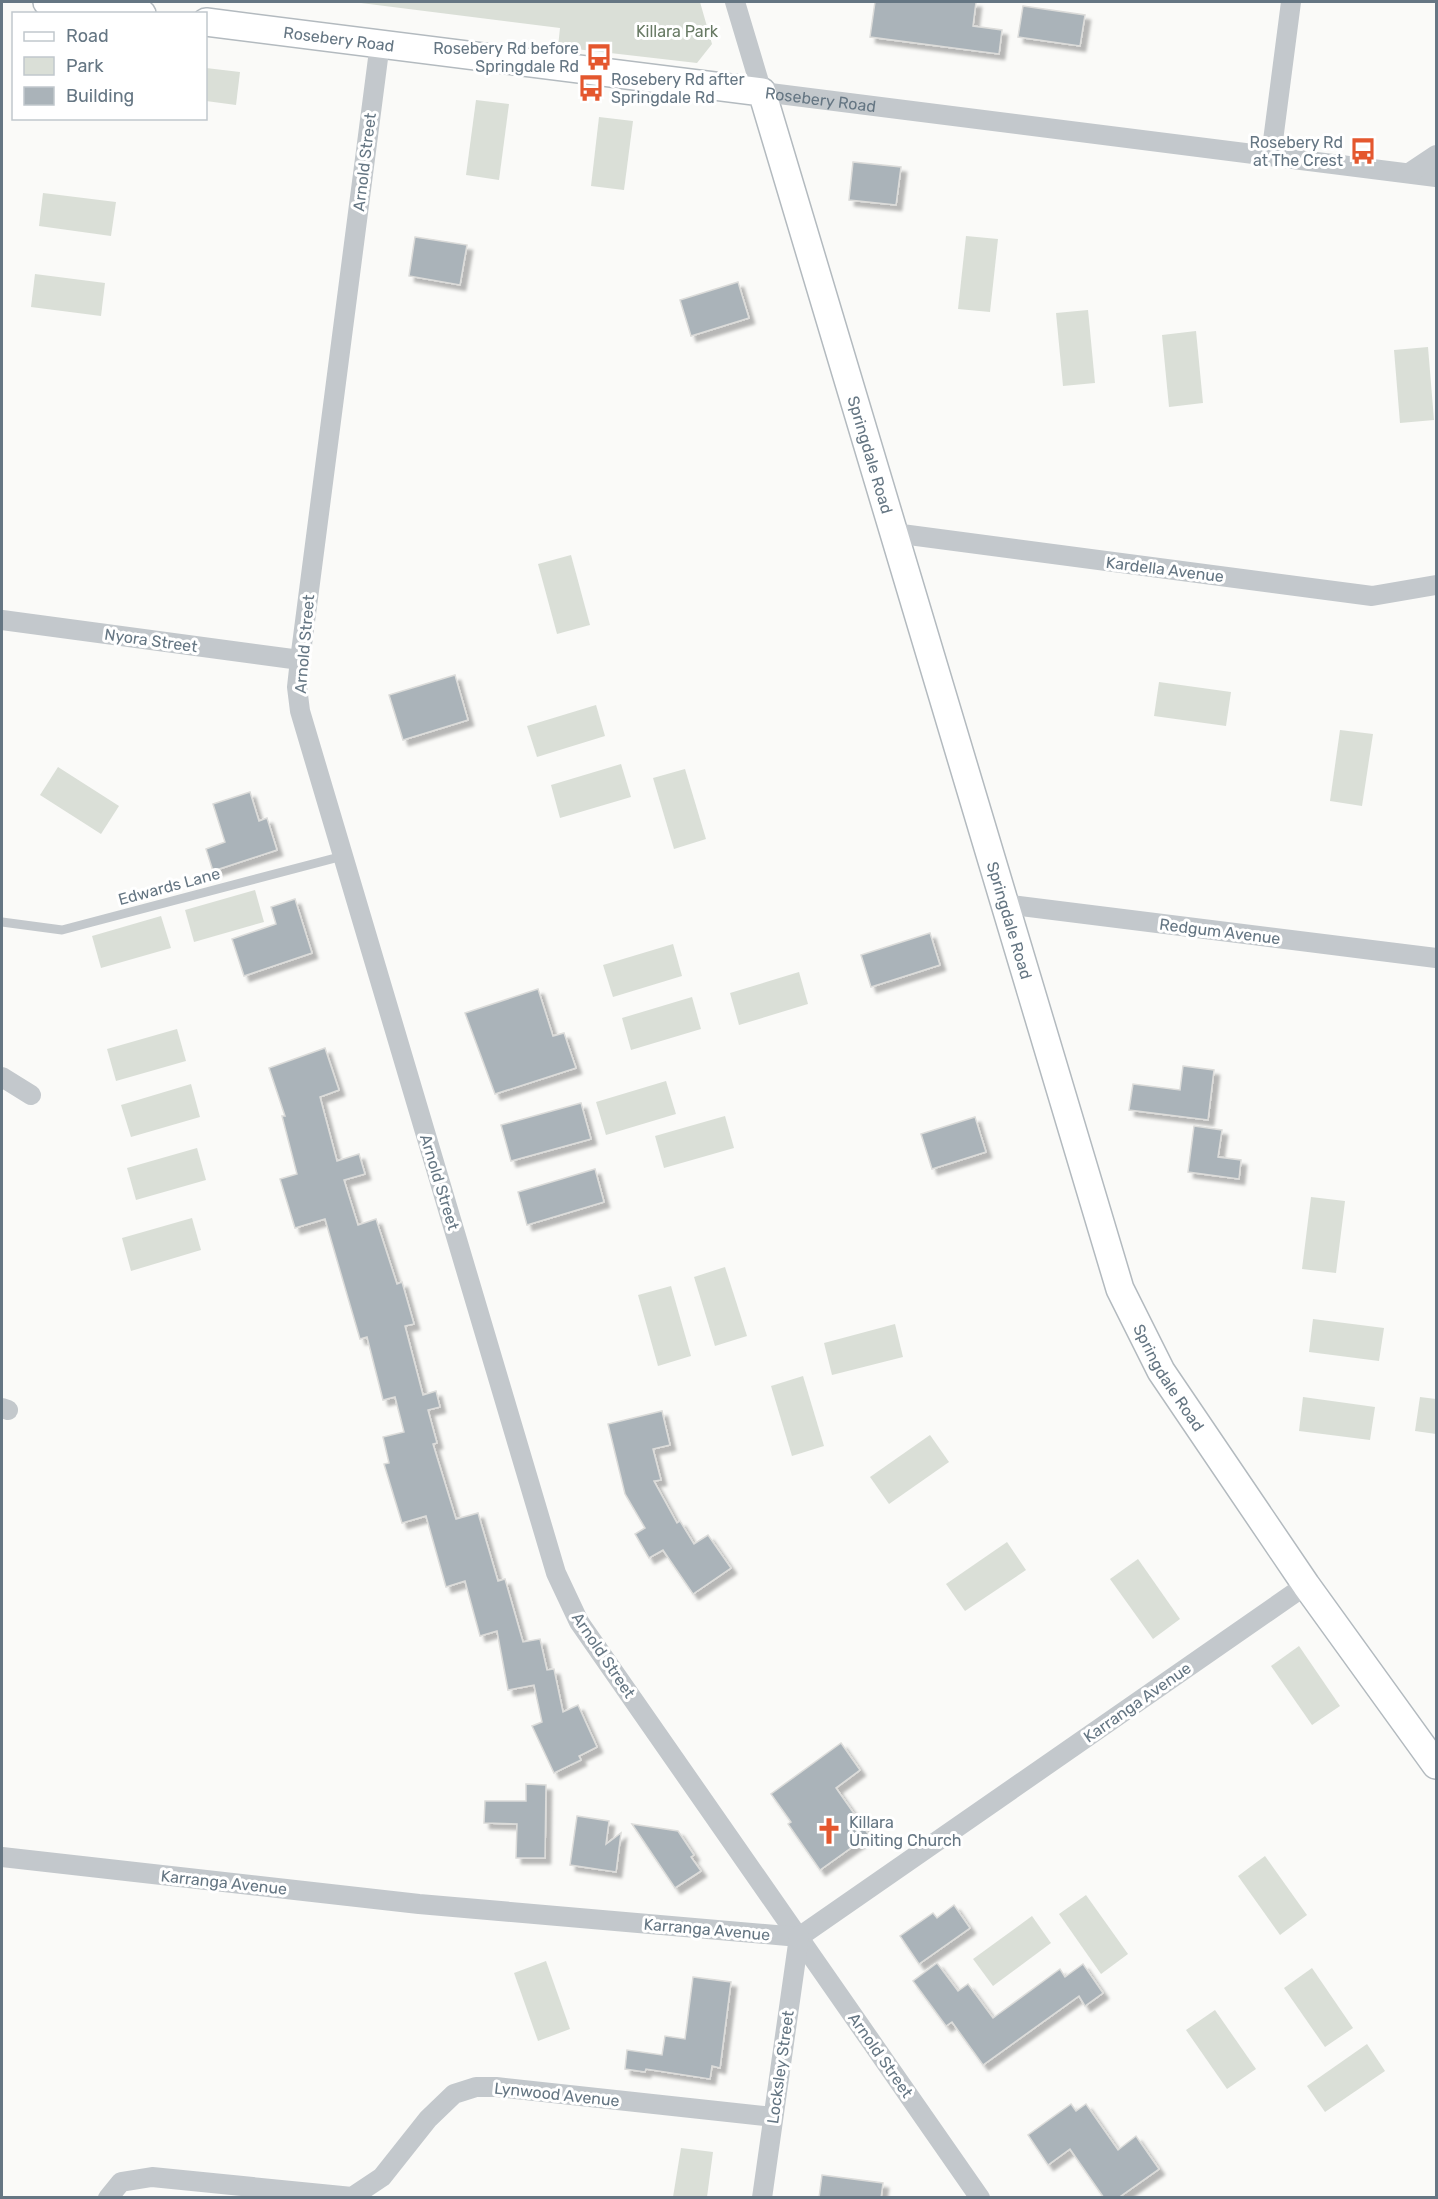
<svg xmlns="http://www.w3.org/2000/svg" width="1438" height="2199" viewBox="0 0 1438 2199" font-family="Rubik,sans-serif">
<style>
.green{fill:#dadfd7}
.building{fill:#aab3b9;stroke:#dcdcda;stroke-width:1.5;filter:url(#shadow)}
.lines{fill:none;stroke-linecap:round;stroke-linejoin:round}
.secondary-casing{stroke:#b3babf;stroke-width:30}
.service{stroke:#c3c8cc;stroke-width:9}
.minor{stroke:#c3c8cc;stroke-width:20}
.secondary{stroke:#fff;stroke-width:27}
.labels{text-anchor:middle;stroke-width:6;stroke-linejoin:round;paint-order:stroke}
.park-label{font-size:16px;fill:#687a64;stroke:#fff}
.street-label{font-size:16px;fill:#657683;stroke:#fff}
.poi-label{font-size:16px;fill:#657683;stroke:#fff;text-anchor:end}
</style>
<defs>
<filter id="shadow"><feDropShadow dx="5.5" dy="5.5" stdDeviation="1.5" flood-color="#0004"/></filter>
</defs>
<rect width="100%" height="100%" fill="#fafaf8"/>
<g class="green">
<path d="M 353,2 L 700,2 L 712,44 L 697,63 L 558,47 L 560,28 Z"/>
<path d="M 206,68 L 240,72 L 236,105 L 206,101 Z"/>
<path d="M 476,100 L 509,104 L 499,180 L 466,175 Z"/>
<path d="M 599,117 L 633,121 L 624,190 L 591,186 Z"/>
<path d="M 43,193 L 116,202 L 111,236 L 39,226 Z"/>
<path d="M 966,236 L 998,239 L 990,312 L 958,309 Z"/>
<path d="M 35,274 L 105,283 L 101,316 L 31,307 Z"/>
<path d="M 1088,310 L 1095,383 L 1063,386 L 1056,313 Z"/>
<path d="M 1196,331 L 1203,403 L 1169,407 L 1162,335 Z"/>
<path d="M 1428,347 L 1434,420 L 1400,423 L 1394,350 Z"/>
<path d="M 571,555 L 590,625 L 557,634 L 538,564 Z"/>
<path d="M 1159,682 L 1231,692 L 1226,726 L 1154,716 Z"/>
<path d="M 596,705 L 605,736 L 537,757 L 527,726 Z"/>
<path d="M 1340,730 L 1373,734 L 1362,806 L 1330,801 Z"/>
<path d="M 621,764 L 631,797 L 560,818 L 551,785 Z"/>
<path d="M 58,767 L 119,806 L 101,834 L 40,795 Z"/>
<path d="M 685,769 L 706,839 L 674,849 L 653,778 Z"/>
<path d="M 255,890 L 264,922 L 194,942 L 185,910 Z"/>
<path d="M 161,916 L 171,948 L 101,968 L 92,936 Z"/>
<path d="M 673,944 L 682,976 L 613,997 L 603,965 Z"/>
<path d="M 799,972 L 808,1004 L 739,1025 L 730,993 Z"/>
<path d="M 692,997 L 701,1029 L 631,1050 L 622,1018 Z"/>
<path d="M 177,1029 L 186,1061 L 116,1081 L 107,1049 Z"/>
<path d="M 666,1081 L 676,1114 L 606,1135 L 596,1102 Z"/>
<path d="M 191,1084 L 200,1117 L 131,1137 L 121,1105 Z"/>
<path d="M 725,1116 L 734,1148 L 664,1168 L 655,1136 Z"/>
<path d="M 197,1148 L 206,1180 L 136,1200 L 127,1168 Z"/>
<path d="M 1311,1197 L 1345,1201 L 1336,1273 L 1302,1269 Z"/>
<path d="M 192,1218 L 201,1250 L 131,1271 L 122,1238 Z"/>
<path d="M 725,1267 L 747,1336 L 715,1346 L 694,1277 Z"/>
<path d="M 671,1286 L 691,1356 L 658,1366 L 638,1295 Z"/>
<path d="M 1313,1319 L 1384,1328 L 1379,1361 L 1309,1352 Z"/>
<path d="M 895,1324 L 903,1357 L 832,1375 L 824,1343 Z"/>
<path d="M 803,1376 L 824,1446 L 792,1456 L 771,1386 Z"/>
<path d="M 1303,1397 L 1375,1407 L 1370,1440 L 1299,1431 Z"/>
<path d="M 1420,1397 L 1436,1399 L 1436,1434 L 1415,1431 Z"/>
<path d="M 930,1435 L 949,1462 L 889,1504 L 870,1477 Z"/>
<path d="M 1007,1542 L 1026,1570 L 965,1611 L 946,1584 Z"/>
<path d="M 1138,1559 L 1180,1619 L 1153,1639 L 1110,1579 Z"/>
<path d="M 1299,1646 L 1340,1706 L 1312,1725 L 1271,1666 Z"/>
<path d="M 1265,1856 L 1307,1915 L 1280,1935 L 1238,1876 Z"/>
<path d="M 1086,1895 L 1128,1954 L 1101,1974 L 1059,1914 Z"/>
<path d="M 1032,1916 L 1051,1943 L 993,1986 L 973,1959 Z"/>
<path d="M 546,1961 L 570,2029 L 538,2041 L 514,1973 Z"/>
<path d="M 1312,1968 L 1353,2028 L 1325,2047 L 1284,1988 Z"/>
<path d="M 1215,2010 L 1256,2069 L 1227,2089 L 1186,2030 Z"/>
<path d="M 1367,2044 L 1385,2071 L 1325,2112 L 1307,2086 Z"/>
<path d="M 681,2148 L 713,2152 L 707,2197 L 673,2197 Z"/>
</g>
<g class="building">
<path d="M 875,2 L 976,2 L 973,26 L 1002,30 L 999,54 L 870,37 Z"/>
<path d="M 1023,6 L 1085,15 L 1080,46 L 1018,37 Z"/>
<path d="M 853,162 L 901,167 L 896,205 L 849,200 Z"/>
<path d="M 415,237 L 467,245 L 460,285 L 409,276 Z"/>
<path d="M 738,282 L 749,318 L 691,336 L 680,300 Z"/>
<path d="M 455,675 L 468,720 L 403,740 L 389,695 Z"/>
<path d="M 250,792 L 259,821 L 267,818 L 277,850 L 213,871 L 206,849 L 225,842 L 213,804 Z"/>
<path d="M 295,899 L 312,953 L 244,976 L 232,939 L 276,924 L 271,907 Z"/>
<path d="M 930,933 L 940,965 L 871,987 L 861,955 Z"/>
<path d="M 538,989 L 553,1036 L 564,1033 L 576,1068 L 495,1094 L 465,1013 Z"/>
<path d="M 325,1048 L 339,1090 L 320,1097 L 337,1161 L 359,1154 L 365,1174 L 344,1180 L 358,1225 L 376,1219 L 397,1284 L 402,1282 L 414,1324 L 405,1326 L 423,1395 L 436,1391 L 440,1407 L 428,1410 L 437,1443 L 433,1444 L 456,1519 L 478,1513 L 498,1581 L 505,1579 L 523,1642 L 540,1639 L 547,1670 L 554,1669 L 563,1712 L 578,1705 L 597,1747 L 579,1756 L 581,1760 L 554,1773 L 532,1726 L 542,1722 L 534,1685 L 508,1690 L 497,1631 L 480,1636 L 465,1581 L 446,1587 L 426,1516 L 402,1523 L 384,1464 L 389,1463 L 383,1437 L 404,1432 L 395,1397 L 383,1400 L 367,1337 L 360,1339 L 325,1219 L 295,1228 L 280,1179 L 297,1174 L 282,1116 L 285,1116 L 269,1068 Z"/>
<path d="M 1183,1066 L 1214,1070 L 1208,1120 L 1129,1110 L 1133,1084 L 1180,1090 Z"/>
<path d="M 581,1103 L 591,1139 L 511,1161 L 501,1125 Z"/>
<path d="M 975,1117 L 986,1152 L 932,1169 L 921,1134 Z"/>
<path d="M 1194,1126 L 1222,1130 L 1218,1157 L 1241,1160 L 1239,1179 L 1188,1172 Z"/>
<path d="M 595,1169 L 604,1202 L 527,1225 L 518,1192 Z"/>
<path d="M 662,1411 L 670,1445 L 653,1449 L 661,1480 L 654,1481 L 677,1523 L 680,1521 L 694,1544 L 708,1535 L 731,1568 L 693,1594 L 663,1550 L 649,1558 L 635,1534 L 645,1528 L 625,1494 L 608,1424 Z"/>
<path d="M 841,1743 L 860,1770 L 836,1788 L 869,1835 L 820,1870 L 788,1824 L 791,1822 L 771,1794 Z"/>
<path d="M 526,1784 L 546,1785 L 545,1858 L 516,1858 L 517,1824 L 484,1823 L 485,1801 L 526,1801 Z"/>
<path d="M 577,1816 L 609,1821 L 606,1844 L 621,1833 L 616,1872 L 570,1865 Z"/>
<path d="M 632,1824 L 678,1831 L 694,1855 L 691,1857 L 701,1871 L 675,1888 Z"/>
<path d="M 954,1905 L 970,1928 L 919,1964 L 900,1936 L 933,1913 L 937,1918 Z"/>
<path d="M 937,1963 L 958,1991 L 968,1984 L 993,2018 L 1060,1969 L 1065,1977 L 1083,1964 L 1103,1993 L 1085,2006 L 1079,1996 L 983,2065 L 952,2022 L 946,2026 L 913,1981 Z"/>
<path d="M 693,1977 L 731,1982 L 720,2068 L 712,2066 L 710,2079 L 646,2069 L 645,2072 L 625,2069 L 627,2050 L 662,2055 L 665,2036 L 685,2039 Z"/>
<path d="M 1071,2104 L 1076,2111 L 1086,2104 L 1118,2150 L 1136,2136 L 1159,2169 L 1118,2198 L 1104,2198 L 1070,2149 L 1048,2165 L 1028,2135 Z"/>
<path d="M 822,2175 L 883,2183 L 881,2198 L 819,2198 Z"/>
</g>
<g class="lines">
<defs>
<g id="secondary">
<path d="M 47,2 L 142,14"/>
<path id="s2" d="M 206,22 L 762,92 L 1120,1289 L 1161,1371 L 1306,1585 L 1436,1765"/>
</g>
</defs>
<use href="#secondary" class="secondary-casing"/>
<path class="service" d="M 2,922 L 62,930 L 343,856"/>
<g class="minor">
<path id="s1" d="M 735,2 L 762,92 L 1436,177"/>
<path d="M 380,43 L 300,660 L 297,687 L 300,711 L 556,1573 L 579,1622 L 980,2198"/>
<path d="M 1271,156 L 1291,2"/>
<path d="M 1409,173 L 1436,155"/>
<path d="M 894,533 L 1372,596 L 1436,585"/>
<path d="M 2,620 L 300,660"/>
<path d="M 1004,904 L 1436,958"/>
<path d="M 2,1077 L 31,1095"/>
<path d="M 2,1408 L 8,1410"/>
<path d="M 2,1857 L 419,1904 L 799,1937 L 1306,1585"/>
<path d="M 108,2198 L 121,2182 L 152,2177 L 352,2197 L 382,2177 L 428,2119 L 454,2094 L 476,2087 L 496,2087 L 773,2117"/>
<path d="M 762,2198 L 799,1937"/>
</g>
<use href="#secondary" class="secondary"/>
</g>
<defs>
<symbol id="bus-bare" viewBox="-9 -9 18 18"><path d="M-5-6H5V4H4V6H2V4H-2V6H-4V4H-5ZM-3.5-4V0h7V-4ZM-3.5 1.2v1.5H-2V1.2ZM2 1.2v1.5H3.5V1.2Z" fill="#e4572e" stroke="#fff" stroke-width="2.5" paint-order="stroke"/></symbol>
<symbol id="church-bare" viewBox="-9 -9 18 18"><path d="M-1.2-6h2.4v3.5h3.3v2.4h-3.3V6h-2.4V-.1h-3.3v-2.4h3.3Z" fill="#e4572e" stroke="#fff" stroke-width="2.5" paint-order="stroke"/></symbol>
</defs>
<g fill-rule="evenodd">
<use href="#bus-bare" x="580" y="38" width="38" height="38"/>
<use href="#bus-bare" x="572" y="69" width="38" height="38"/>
<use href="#bus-bare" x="1344" y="132" width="38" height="38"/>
<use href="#church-bare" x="810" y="1812" width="38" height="38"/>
</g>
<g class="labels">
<g class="park-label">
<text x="677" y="37">Killara Park</text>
</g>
<g class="street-label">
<text dy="6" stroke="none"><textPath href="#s2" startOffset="134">Rosebery Road</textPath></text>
<text dy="6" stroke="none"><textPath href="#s1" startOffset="153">Rosebery Road</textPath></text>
<text transform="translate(364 162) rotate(-83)" y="6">Arnold Street</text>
<text dy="6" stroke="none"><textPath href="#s2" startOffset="939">Springdale Road</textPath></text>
<text transform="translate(1165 569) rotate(7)" y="6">Kardella Avenue</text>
<text transform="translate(151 640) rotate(8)" y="6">Nyora Street</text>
<text transform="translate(304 644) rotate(-85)" y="6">Arnold Street</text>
<text transform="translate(169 886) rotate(-15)" y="6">Edwards Lane</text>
<text dy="6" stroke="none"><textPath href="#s2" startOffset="1425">Springdale Road</textPath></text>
<text transform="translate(1220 931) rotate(7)" y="6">Redgum Avenue</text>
<text transform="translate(440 1182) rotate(73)" y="6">Arnold Street</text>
<text dy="6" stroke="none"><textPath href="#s2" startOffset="1911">Springdale Road</textPath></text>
<text transform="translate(604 1655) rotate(56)" y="6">Arnold Street</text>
<text transform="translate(1137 1702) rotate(-35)" y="6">Karranga Avenue</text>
<text transform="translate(224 1882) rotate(6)" y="6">Karranga Avenue</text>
<text transform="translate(707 1929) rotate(5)" y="6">Karranga Avenue</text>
<text transform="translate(881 2055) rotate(55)" y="6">Arnold Street</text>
<text transform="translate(780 2067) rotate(-82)" y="6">Locksley Street</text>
<text transform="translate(557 2094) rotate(6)" y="6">Lynwood Avenue</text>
</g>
<g class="poi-label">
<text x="579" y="54">Rosebery Rd before<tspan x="579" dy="18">Springdale Rd</tspan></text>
<text x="611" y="85" text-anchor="start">Rosebery Rd after<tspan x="611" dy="18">Springdale Rd</tspan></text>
<text x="1343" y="148">Rosebery Rd<tspan x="1343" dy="18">at The Crest</tspan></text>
<text x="849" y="1828" text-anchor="start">Killara<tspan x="849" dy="18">Uniting Church</tspan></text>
</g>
</g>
<rect width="1438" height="2199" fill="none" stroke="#657683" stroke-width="6"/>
<rect x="12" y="12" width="195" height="108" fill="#ffffff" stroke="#c1c8cd" stroke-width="1.5"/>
<rect x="24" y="32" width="30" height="9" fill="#ffffff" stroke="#c1c8cd" stroke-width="1.5"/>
<text x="66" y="42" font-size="18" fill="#657683">Road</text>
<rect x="24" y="57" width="30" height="18" fill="#dadfd7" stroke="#c1c8cd" stroke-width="1.5"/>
<text x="66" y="72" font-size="18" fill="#657683">Park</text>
<rect x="24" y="87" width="30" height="18" fill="#aab3b9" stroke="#c1c8cd" stroke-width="1.5"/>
<text x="66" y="102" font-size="18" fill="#657683">Building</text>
</svg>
